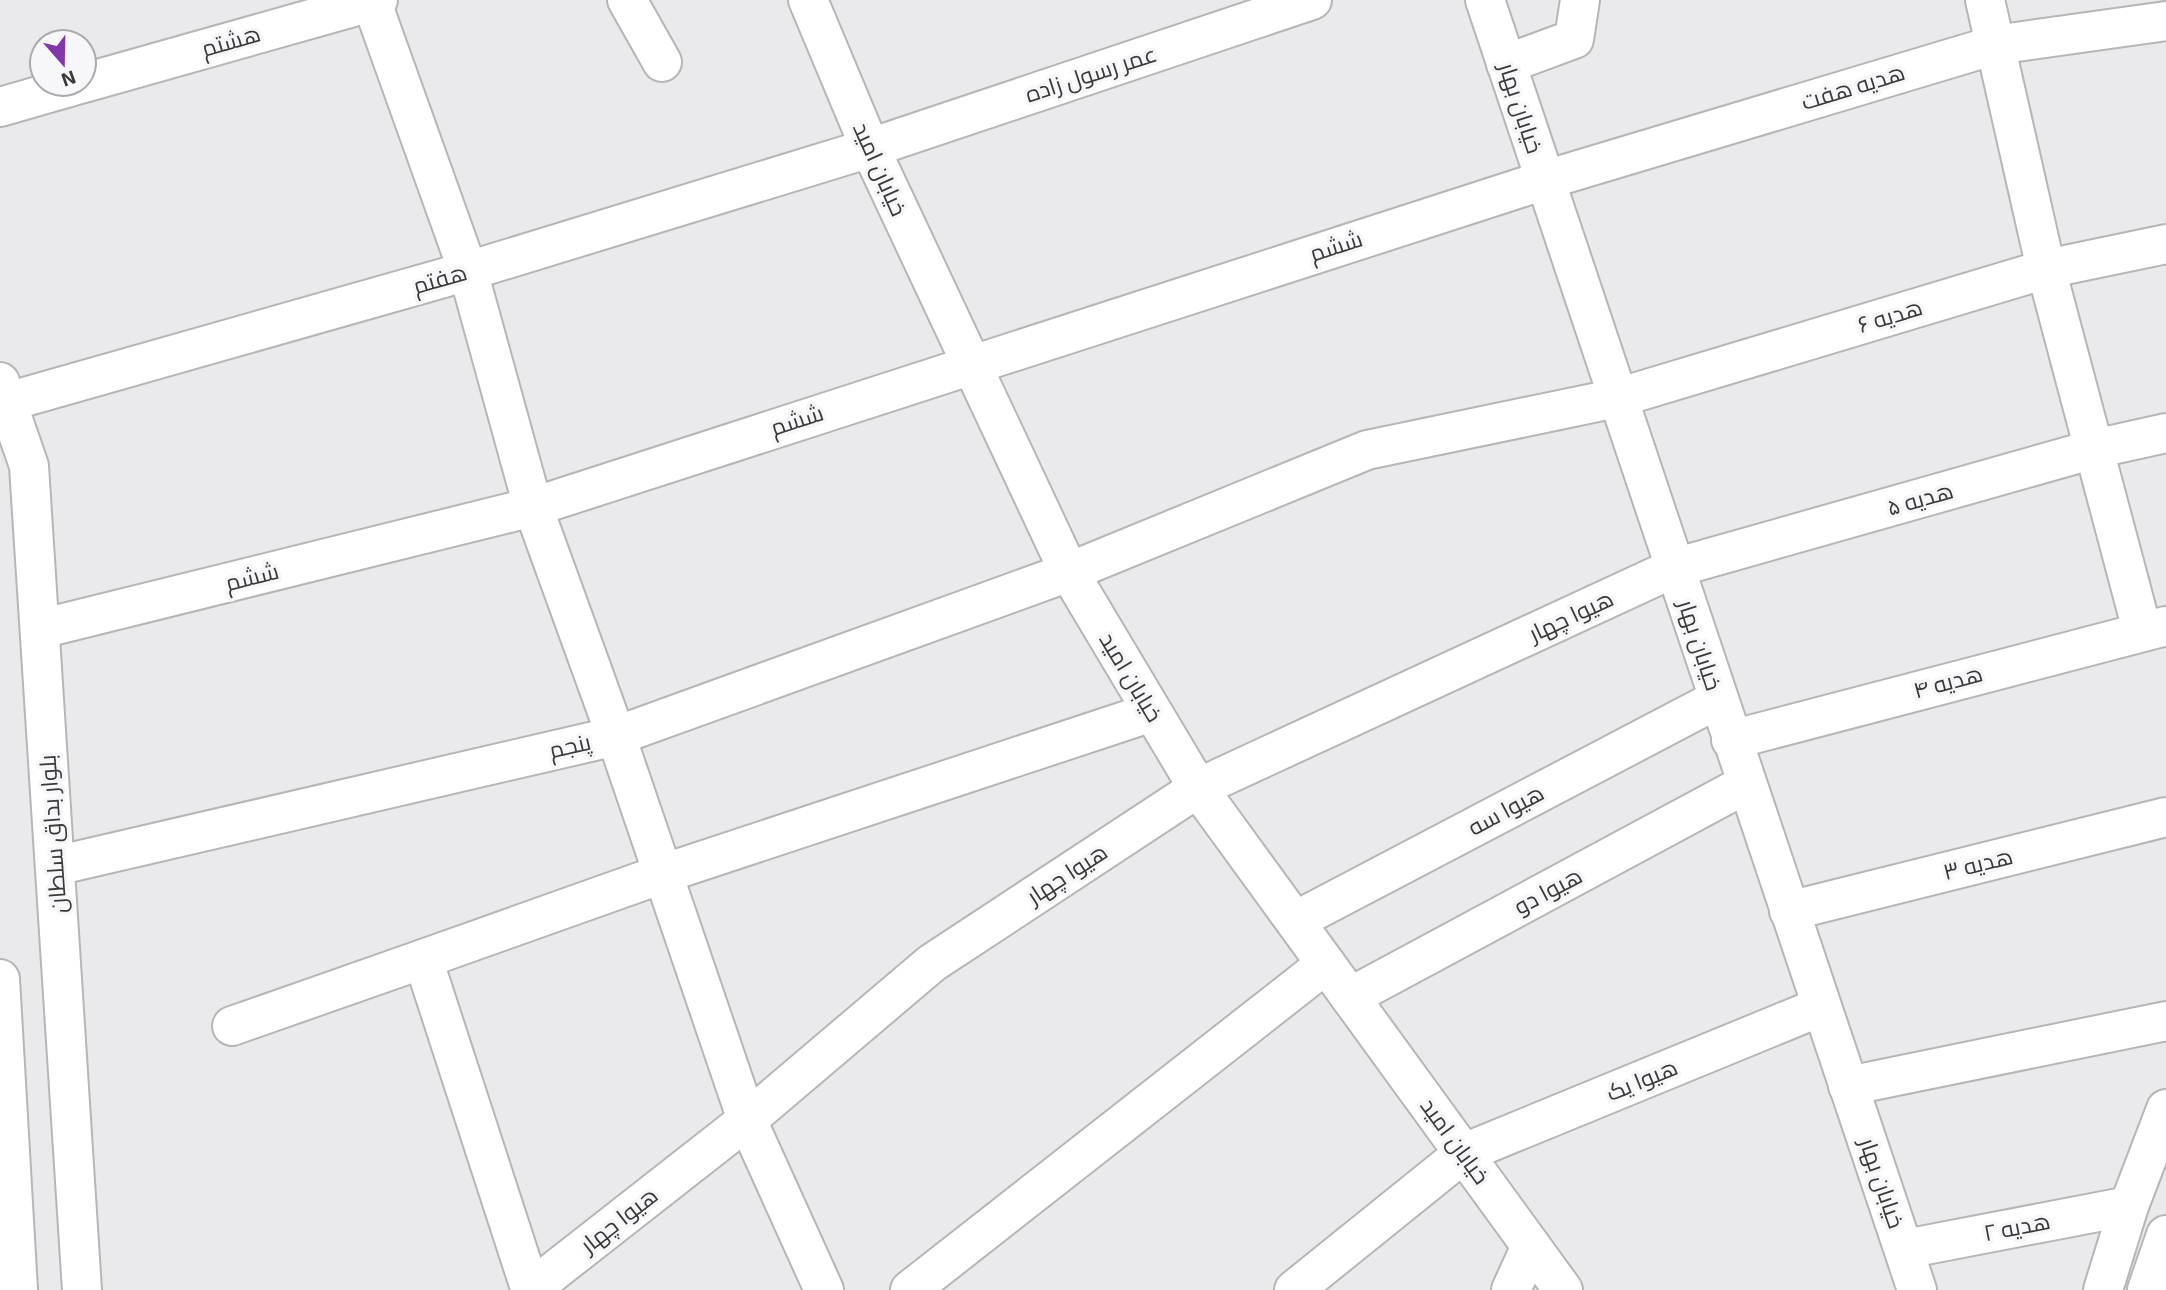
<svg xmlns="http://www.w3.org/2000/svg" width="2166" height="1290" viewBox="0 0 2166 1290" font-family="'Exo 2',Cairo,sans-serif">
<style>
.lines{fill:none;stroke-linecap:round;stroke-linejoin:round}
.minor-casing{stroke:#b6b6b7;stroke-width:42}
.major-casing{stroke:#b6b6b7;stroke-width:42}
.minor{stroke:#fff;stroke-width:38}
.major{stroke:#fff;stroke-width:38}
.labels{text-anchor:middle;stroke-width:7;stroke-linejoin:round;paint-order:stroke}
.street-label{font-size:23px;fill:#39393a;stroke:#f7f7f9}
</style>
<rect width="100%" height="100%" fill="#eaeaec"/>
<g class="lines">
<defs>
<g id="minor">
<path d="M 371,0 L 468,271 L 533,507 L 616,736 L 747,1120 L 824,1290"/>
<path d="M 627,0 L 662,62"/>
<path d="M 808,0 L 870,148 L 1069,572 L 1198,788 L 1563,1290"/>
<path d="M 1485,0 L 1917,1290"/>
<path d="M 1985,0 L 2046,269 L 2142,630"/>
<path d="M 1506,64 L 1574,39 L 1580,0"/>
<path d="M 84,83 L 378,0"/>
<path d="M 0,107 L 80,84"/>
<path d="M 7,402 L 468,271 L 870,148 L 1312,0"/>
<path d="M 40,629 L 533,507 L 1545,180 L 1995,45 L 2166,21"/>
<path d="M 1731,740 L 2166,626"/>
<path d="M 55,866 L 616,736 L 1069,572 L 1367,450 L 1617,398 L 2046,269 L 2166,244"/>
<path d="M 1789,911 L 2166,817"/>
<path d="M 1295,921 L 1718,699"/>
<path d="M 1350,997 L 1746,784"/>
<path d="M 232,1026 L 423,959"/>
<path d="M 1848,1086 L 2166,1021"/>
<path d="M 1905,1249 L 2129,1206"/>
<path d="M 530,1288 L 423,959 L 662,874 L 1152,712"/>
<path d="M 530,1290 L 747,1120 L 932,963 L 1198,788 L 1674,568 L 2094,449 L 2166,433"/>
<path d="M 910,1290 L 1326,964"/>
<path d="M 1294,1290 L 1464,1153 L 1820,1007"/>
<path d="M 1511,1290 L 1531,1246"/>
<path d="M 2103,1290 L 2129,1206 L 2166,1109"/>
</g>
<g id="major">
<path d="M 0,382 L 29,466 L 82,1290"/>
<path d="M 0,979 L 18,1290"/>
<path d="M 2147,1290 L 2166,1235"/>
</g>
</defs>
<use href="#minor" class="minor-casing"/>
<use href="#major" class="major-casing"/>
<use href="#minor" class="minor"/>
<use href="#major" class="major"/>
</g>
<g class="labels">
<g class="street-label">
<text transform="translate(231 41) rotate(-16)" y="8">هشتم</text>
<text transform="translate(1091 74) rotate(-18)" y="8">عمر رسول زاده</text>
<text transform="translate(1853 87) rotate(-17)" y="8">هدیه هفت</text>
<text transform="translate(1521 108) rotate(72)" y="8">خیابان بهار</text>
<text transform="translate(880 169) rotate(66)" y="8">خیابان امید</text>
<text transform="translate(1336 246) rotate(-18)" y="8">ششم</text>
<text transform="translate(440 279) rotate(-16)" y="8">هفتم</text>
<text transform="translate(1890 316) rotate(-17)" y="8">هدیه ۶</text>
<text transform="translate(797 420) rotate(-18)" y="8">ششم</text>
<text transform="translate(1920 499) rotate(-16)" y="8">هدیه ۵</text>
<text transform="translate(252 577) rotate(-14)" y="8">ششم</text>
<text transform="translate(1571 616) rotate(-25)" y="8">هیوا چهار</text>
<text transform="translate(1700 645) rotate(72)" y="8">خیابان بهار</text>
<text transform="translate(1131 677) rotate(59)" y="8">خیابان امید</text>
<text transform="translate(1948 682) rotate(-15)" y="8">هدیه ۴</text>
<text transform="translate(570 746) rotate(-13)" y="8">پنجم</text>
<text transform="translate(1506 810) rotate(-28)" y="8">هیوا سه</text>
<text transform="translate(53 834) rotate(-94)" y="8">بلوار بداق سلطان</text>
<text transform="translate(1978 864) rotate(-14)" y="8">هدیه ۳</text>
<text transform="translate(1067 874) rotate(-33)" y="8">هیوا چهار</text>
<text transform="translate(1548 891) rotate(-28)" y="8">هیوا دو</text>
<text transform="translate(1642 1080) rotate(-22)" y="8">هیوا یک</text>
<text transform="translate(1455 1141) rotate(54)" y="8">خیابان امید</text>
<text transform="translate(1882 1183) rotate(71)" y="8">خیابان بهار</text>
<text transform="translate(619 1220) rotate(-38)" y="8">هیوا چهار</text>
<text transform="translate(2017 1227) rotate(-11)" y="8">هدیه ۲</text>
</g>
</g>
<g transform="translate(63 63) rotate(160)"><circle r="33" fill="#f7f7f9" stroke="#ababad" stroke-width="2"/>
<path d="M0-5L12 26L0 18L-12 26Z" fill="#8337a8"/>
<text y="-10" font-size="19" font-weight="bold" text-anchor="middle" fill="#39393a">N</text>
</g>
</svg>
